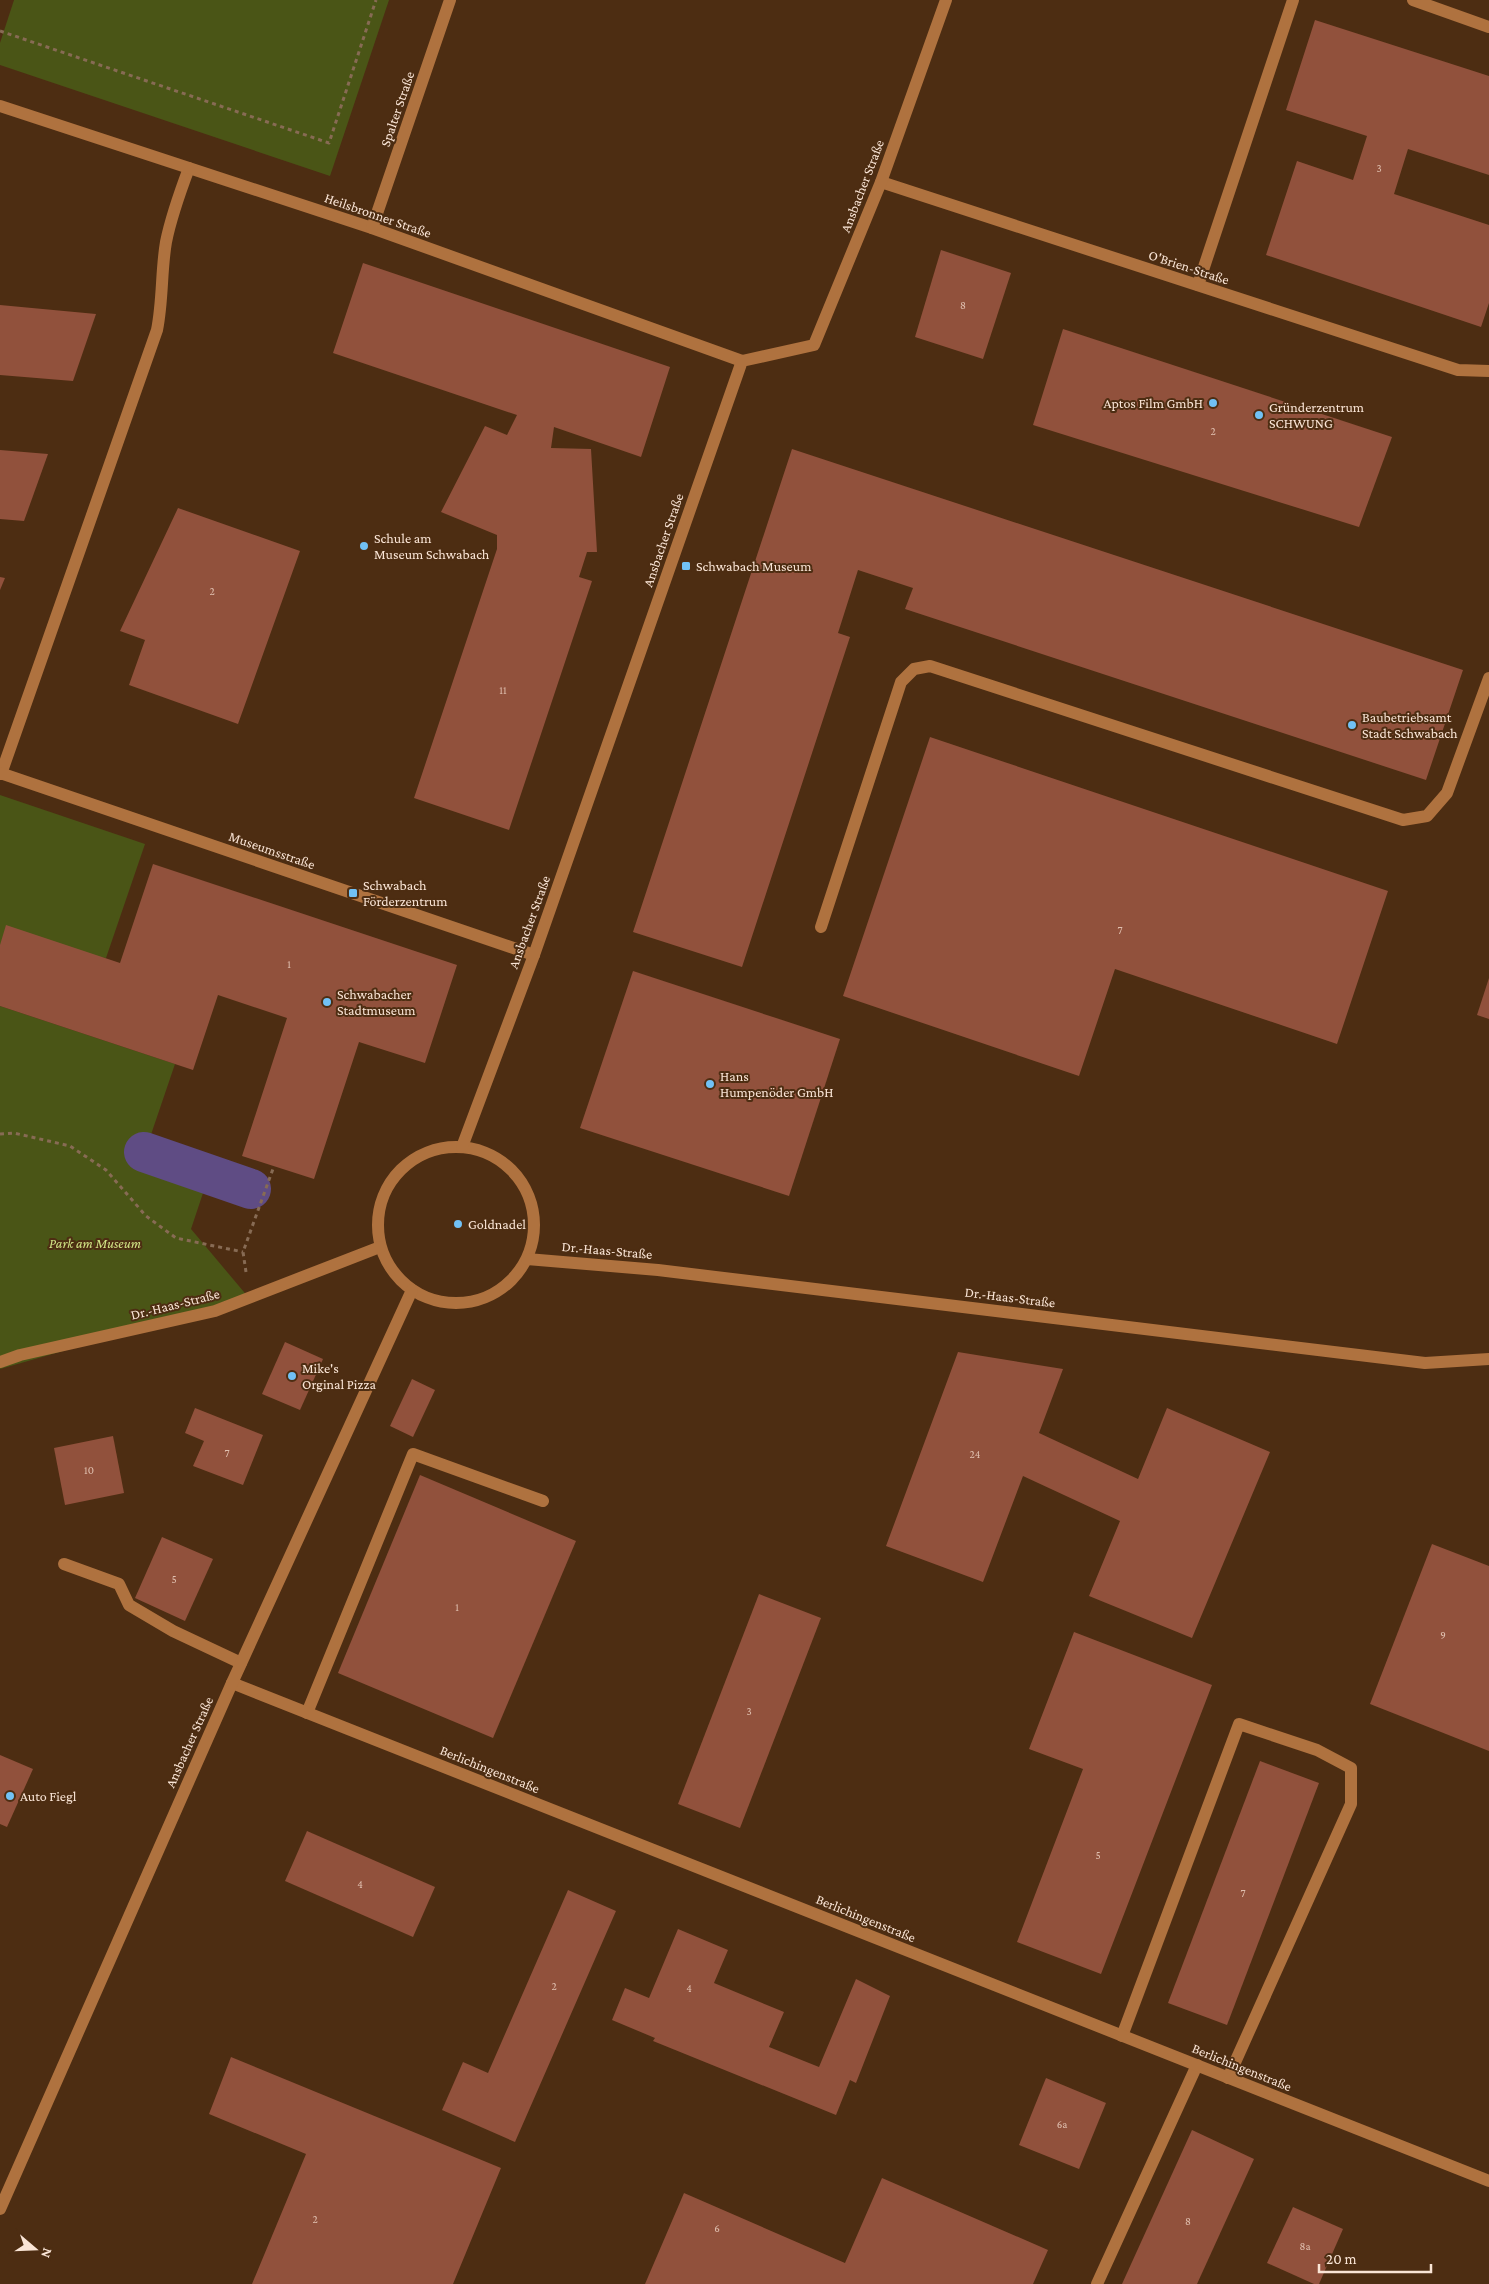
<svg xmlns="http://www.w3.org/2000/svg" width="1489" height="2284" viewBox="0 0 1489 2284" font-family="'Crimson Pro',serif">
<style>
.green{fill:#4a5516}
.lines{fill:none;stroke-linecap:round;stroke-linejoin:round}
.canal{stroke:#5f4c84;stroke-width:40}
.building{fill:#91513c}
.path{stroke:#876b54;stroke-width:3;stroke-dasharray:4 4;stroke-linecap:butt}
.lane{stroke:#af723f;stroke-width:12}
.street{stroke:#af723f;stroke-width:12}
.poi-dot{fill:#71c1f5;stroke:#4d2d12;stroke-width:2}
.labels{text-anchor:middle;stroke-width:4;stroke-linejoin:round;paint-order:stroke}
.number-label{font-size:11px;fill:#e0c0b0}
.street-label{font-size:14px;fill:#fae5d6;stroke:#4d2d12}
.poi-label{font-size:14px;fill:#fae5d6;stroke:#4d2d12;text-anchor:start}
.park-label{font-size:14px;font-style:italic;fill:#d0e485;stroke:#4d2d12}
</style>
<rect width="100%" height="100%" fill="#4d2d12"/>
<g class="green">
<path d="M 14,0 L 389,0 L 330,176 L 0,65 L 0,43 Z"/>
<path d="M 0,795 L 145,844 L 106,958 L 0,945 Z"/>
<path d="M 0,1006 L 175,1064 L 142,1161 L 206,1184 L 191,1229 L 249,1298 L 0,1369 Z"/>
</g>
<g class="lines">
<path class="canal" d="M 144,1152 L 251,1189"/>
</g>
<g class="building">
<path d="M 1315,20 L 1489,76 L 1489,175 L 1408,149 L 1394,194 L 1489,225 L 1489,303 L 1481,327 L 1266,255 L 1297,161 L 1353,180 L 1367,136 L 1286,110 Z"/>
<path d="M 941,250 L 1011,273 L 983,359 L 915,337 Z"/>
<path d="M 363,263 L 670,367 L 641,457 L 554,427 L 551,448 L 591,449 L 597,552 L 587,552 L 579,577 L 592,581 L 509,830 L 414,798 L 497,549 L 497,535 L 441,512 L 485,426 L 507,435 L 517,415 L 333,353 Z"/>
<path d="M 0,305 L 96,314 L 73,381 L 0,375 Z"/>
<path d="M 1063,329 L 1392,437 L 1359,527 L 1033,425 Z"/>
<path d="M 792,449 L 1463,670 L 1426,780 L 905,609 L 913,588 L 858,570 L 838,633 L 850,637 L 742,967 L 633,932 Z"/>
<path d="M 0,450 L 48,454 L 24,521 L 0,519 Z"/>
<path d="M 178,508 L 300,551 L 238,724 L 129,685 L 145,640 L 120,631 Z"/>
<path d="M 0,577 L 5,578 L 0,590 Z"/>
<path d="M 930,737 L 1388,891 L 1337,1044 L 1115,969 L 1079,1076 L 843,996 Z"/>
<path d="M 153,864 L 457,965 L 425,1063 L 359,1042 L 314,1179 L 242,1156 L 287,1018 L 218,995 L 193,1070 L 0,1006 L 0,945 L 6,925 L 120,963 Z"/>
<path d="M 633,971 L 840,1039 L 789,1196 L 580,1128 Z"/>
<path d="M 1489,978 L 1489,1019 L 1477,1015 Z"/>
<path d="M 285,1342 L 323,1359 L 300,1410 L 262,1394 Z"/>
<path d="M 958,1352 L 1063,1369 L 1039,1433 L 1138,1479 L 1167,1408 L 1270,1452 L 1192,1638 L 1089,1596 L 1120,1521 L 1023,1476 L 983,1582 L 886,1546 Z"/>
<path d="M 412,1379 L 435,1390 L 413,1437 L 390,1426 Z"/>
<path d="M 195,1408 L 263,1435 L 243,1485 L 193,1466 L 204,1441 L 185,1433 Z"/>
<path d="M 113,1436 L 124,1493 L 65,1505 L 54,1448 Z"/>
<path d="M 420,1475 L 576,1541 L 493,1738 L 338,1673 Z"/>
<path d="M 162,1537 L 213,1559 L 185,1621 L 135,1598 Z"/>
<path d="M 1432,1544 L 1489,1566 L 1489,1751 L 1370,1704 Z"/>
<path d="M 759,1594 L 821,1618 L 740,1828 L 678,1804 Z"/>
<path d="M 1074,1632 L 1212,1685 L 1101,1974 L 1017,1942 L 1083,1769 L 1029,1749 Z"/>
<path d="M 0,1755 L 33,1769 L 7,1827 L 0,1824 Z"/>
<path d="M 1260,1761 L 1319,1783 L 1227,2025 L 1168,2003 Z"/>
<path d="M 307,1831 L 435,1887 L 413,1937 L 285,1881 Z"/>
<path d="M 568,1890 L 616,1911 L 515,2142 L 442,2110 L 463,2062 L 488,2073 Z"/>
<path d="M 678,1929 L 728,1950 L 714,1983 L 784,2012 L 769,2047 L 819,2067 L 856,1979 L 890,1996 L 856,2083 L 850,2080 L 836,2115 L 653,2041 L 655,2038 L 612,2020 L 625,1988 L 649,1998 Z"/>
<path d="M 231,2057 L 501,2168 L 453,2284 L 252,2284 L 306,2154 L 209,2114 Z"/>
<path d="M 1046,2078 L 1106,2103 L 1079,2169 L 1019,2145 Z"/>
<path d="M 1192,2130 L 1254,2159 L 1197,2284 L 1122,2284 Z"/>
<path d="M 882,2178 L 1048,2250 L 1033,2284 L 645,2284 L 684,2193 L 845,2263 Z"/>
<path d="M 1293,2207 L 1343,2229 L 1319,2284 L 1314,2284 L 1267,2263 Z"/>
</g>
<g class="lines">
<g class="path">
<path d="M 0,31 L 329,143 L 376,0"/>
<path d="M 0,1134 L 14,1133 L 70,1146 L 106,1170 L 146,1216 L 176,1238 L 243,1252"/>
<path d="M 246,1272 L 243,1252 L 274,1166"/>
</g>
<g class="lane">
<path d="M 1413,0 L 1489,27"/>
<path d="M 1198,285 L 1293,0"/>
<path d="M 1,774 L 157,330 C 163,300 161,271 166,242 C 171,217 180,192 189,168"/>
<path d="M 821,927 L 901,682 L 914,669 L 930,666 L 1403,820 L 1427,816 L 1447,793 L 1489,678"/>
<path d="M 64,1564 L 119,1584 L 129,1605 L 173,1631 L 241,1663"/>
<path d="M 307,1713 L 413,1454 L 543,1501"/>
<path d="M 1122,2036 L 1239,1724 L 1317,1750 L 1351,1768 L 1351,1804 L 1228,2078"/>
<path d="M 1097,2284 L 1197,2065"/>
</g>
<g class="street">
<path d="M 0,106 L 372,228 L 742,361"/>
<path d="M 881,182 L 1458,370 L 1489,371"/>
<path d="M 372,228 L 450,0"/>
<path d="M 0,773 L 534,955"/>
<circle cx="456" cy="1225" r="78"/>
<path d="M 462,1147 L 534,955 L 742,361 L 814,345 L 881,182 L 946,0"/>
<path d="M 527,1259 L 658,1270 L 1425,1363 L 1489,1359"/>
<path d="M 0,1362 L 20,1355 L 215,1311 L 380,1247"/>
<path d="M 232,1683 L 1489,2181"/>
<path d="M 0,2209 L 232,1683 L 412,1290"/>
</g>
</g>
<g class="poi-dot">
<circle cx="1213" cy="403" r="5"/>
<circle cx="1259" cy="415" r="5"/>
<circle cx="364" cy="546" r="5"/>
<rect x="681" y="561" width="10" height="10" rx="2.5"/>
<circle cx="1352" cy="725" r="5"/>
<rect x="348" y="888" width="10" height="10" rx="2.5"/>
<circle cx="327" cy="1002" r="5"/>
<circle cx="710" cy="1084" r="5"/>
<circle cx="458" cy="1224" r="5"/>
<circle cx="292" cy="1376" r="5"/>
<circle cx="10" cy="1796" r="5"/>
</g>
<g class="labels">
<g class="number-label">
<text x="1379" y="172">3</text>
<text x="963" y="309">8</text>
<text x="1213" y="435">2</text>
<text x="212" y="595">2</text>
<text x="503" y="694">11</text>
<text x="1120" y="934">7</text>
<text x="289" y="968">1</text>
<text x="227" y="1457">7</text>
<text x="975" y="1458">24</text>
<text x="89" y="1474">10</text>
<text x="174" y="1583">5</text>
<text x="457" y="1611">1</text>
<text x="1443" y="1639">9</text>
<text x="749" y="1715">3</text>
<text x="1098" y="1859">5</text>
<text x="360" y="1888">4</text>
<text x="1243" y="1897">7</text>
<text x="554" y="1990">2</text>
<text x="689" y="1992">4</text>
<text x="1062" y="2128">6a</text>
<text x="315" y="2223">2</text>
<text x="1188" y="2225">8</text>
<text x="717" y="2232">6</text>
<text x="1305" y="2250">8a</text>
</g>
<g class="street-label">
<text transform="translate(397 109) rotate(-71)" y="5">Spalter Straße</text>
<text transform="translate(862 186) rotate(-69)" y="5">Ansbacher Straße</text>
<text transform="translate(378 215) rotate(19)" y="5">Heilsbronner Straße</text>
<text transform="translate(1189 267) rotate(18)" y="5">O'Brien-Straße</text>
<text transform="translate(663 540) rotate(-71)" y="5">Ansbacher Straße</text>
<text transform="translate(272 850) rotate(19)" y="5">Museumsstraße</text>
<text transform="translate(529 922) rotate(-70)" y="5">Ansbacher Straße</text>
<text transform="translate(607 1250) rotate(5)" y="5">Dr.-Haas-Straße</text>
<text transform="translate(1010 1297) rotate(7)" y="5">Dr.-Haas-Straße</text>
<text transform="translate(175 1304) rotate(-14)" y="5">Dr.-Haas-Straße</text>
<text transform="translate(189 1742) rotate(-66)" y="5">Ansbacher Straße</text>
<text transform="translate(490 1769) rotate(22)" y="5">Berlichingenstraße</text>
<text transform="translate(866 1918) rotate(22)" y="5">Berlichingenstraße</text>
<text transform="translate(1242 2067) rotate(22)" y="5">Berlichingenstraße</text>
</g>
<g class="poi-label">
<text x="1203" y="408" text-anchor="end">Aptos Film GmbH</text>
<text x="1269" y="412">Gründerzentrum<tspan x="1269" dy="16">SCHWUNG</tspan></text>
<text x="374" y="543">Schule am<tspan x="374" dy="16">Museum Schwabach</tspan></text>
<text x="696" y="571">Schwabach Museum</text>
<text x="1362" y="722">Baubetriebsamt<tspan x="1362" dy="16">Stadt Schwabach</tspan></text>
<text x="363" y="890">Schwabach<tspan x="363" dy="16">Förderzentrum</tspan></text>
<text x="337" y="999">Schwabacher<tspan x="337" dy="16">Stadtmuseum</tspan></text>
<text x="720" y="1081">Hans<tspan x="720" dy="16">Humpenöder GmbH</tspan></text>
<text x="468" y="1229">Goldnadel</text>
<text x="302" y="1373">Mike's<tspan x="302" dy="16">Orginal Pizza</tspan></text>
<text x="20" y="1801">Auto Fiegl</text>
</g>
<g class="park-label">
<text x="95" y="1248">Park am Museum</text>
</g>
</g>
<g transform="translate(35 2249) rotate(109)" stroke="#4d2d12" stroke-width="4" paint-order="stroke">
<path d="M0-4L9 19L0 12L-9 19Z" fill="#fae5d6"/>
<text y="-8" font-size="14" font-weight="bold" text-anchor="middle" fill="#fae5d6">N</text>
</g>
<path d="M1319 2264v8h112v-8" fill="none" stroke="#fae5d6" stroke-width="2.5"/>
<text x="1326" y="2264" font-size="15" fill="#fae5d6" stroke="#4d2d12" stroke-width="4" paint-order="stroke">20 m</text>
</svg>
